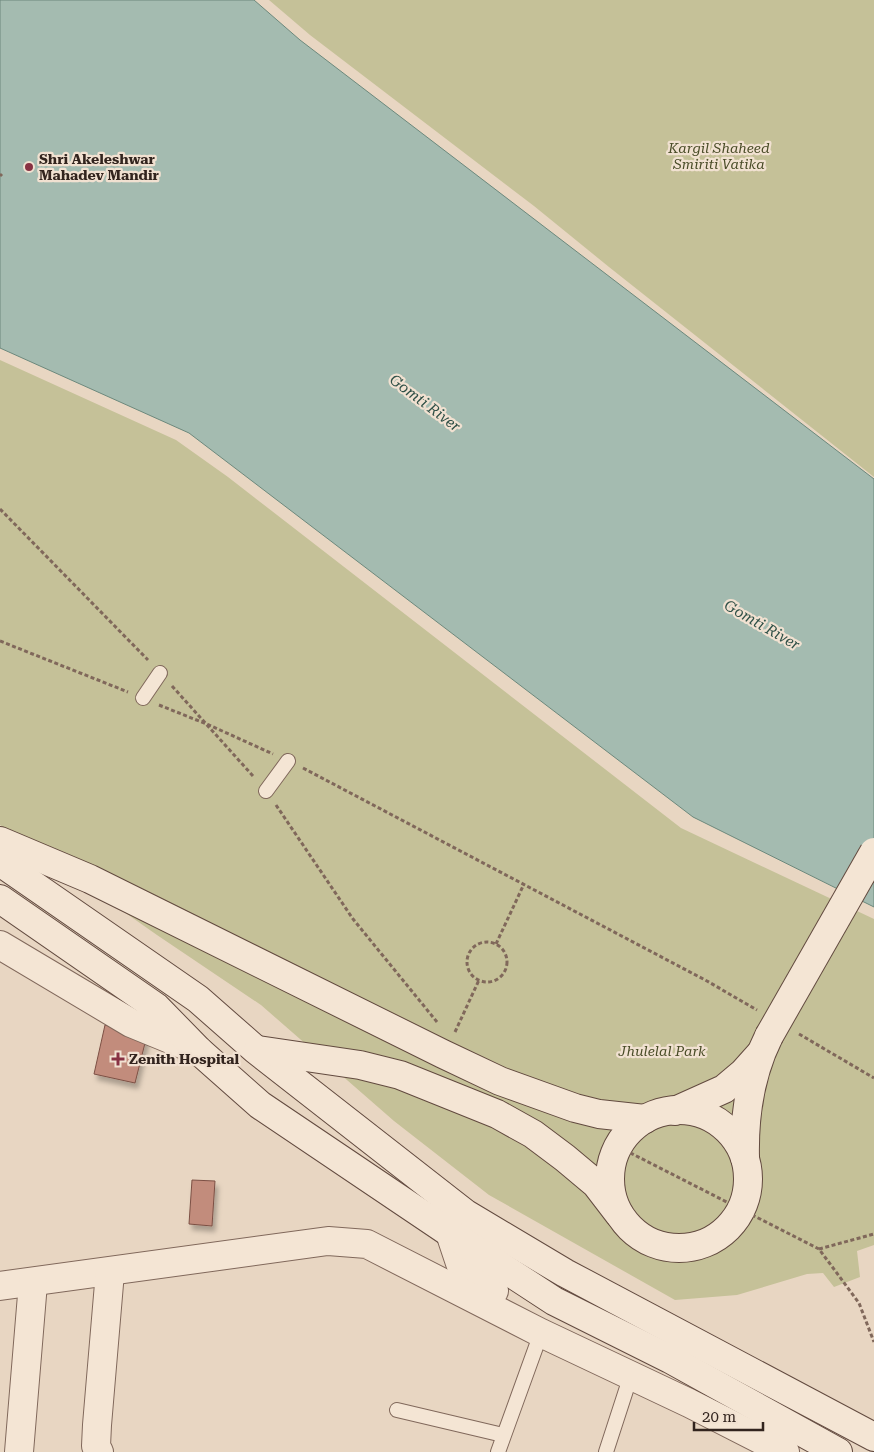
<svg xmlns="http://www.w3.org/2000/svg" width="874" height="1452" viewBox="0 0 874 1452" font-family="'Roboto Serif',serif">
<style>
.green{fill:#c5c198}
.water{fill:#a4bbb0;stroke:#6c887c}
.building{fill:#c28c7c;stroke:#7c5044;filter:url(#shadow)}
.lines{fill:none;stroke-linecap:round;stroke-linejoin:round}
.lane-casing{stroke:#80685b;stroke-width:16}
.street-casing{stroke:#80685b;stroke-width:30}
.secondary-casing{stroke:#624a3f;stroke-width:30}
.path{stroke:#80685b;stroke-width:3;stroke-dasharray:4 2.5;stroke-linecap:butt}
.lane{stroke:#f4e5d4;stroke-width:14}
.street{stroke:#f4e5d4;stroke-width:28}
.secondary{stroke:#f4e5d4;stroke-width:28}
.secondary-bridge-casing{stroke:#624a3f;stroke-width:30;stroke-linecap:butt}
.secondary-bridge{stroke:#f4e5d4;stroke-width:28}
.poi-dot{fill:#883243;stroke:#f1e1d1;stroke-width:2}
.labels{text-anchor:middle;stroke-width:4.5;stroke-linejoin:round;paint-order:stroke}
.park-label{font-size:14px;font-style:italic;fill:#494c27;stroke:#f1e1d1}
.poi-label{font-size:14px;font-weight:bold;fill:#32241e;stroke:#f1e1d1;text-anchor:start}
.water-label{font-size:15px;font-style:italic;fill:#2f5047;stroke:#f1e1d1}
</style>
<defs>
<filter id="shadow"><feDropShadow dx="3" dy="5.5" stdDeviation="2.5" flood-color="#0004"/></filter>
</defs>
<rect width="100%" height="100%" fill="#e8d6c2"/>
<g class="green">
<path d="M 269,0 L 874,0 L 874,477 L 609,267 L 534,206 L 310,35 Z"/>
<path d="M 0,360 L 176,440 L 228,477 L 681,828 L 874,919 L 874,1245 L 857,1251 L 860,1277 L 834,1287 L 823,1273 L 807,1274 L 737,1295 L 675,1300 L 489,1195 L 394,1121 L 261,1005 L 157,935 L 0,825 Z"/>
</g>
<path class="water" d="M 0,0 L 254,0 L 300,40 L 874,479 L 874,907 L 693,817 L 189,433 L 0,348 Z"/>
<g class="building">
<path d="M 105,1025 L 147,1035 L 135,1083 L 94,1074 Z"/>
<path d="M 192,1180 L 215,1181 L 212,1226 L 189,1224 Z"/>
</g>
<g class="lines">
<defs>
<g id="lane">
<path d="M 143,698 L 160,673"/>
<path d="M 266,791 L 288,761"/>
<path d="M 397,1410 L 503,1435"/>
<path d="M 498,1452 L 541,1333"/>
<path d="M 606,1452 L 631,1375"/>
</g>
<g id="street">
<path d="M 0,945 L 131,1023 L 199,1051"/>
<path d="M 450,1233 L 460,1263 L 465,1275 L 494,1291"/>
<path d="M 0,1286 L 328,1241 L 367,1244 L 541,1333 L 689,1403 L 785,1452"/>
<path d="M 19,1452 L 33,1283"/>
<path d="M 99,1452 L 96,1446 L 97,1425 L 110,1272"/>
</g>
<g id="secondary">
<path d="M 0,841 L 90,879 L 443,1054 L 500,1081 L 575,1108 L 599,1114 L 645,1119"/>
<path d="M 0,862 L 198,999 L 256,1050 L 466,1214 L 565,1273 L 874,1437"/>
<path d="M 0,899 L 156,1007 L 199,1051 L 260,1105 L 450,1233 L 554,1301 L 670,1359 L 838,1452"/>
<path d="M 258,1050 L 360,1065 L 400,1075 L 497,1114 L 533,1134 L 565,1158 L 596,1184 L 619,1214"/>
<circle cx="679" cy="1179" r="69"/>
<path d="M 675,1111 L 724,1089 L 743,1073 L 760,1054"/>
<path d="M 745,1158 C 744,1116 750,1074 769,1036"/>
</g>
</defs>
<use href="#lane" class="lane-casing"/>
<use href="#street" class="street-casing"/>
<use href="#secondary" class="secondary-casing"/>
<g class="path">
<path d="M 0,176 L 2,174"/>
<path d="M 0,509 L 148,660"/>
<path d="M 0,641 L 128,692"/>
<path d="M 172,686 L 253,776"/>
<path d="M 159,705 L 209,725 L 273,754"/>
<path d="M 303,768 L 707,981 L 757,1010"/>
<path d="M 276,805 L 353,919 L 437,1022"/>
<circle cx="487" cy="962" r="20"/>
<path d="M 496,944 L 524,884"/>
<path d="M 455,1032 L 479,980"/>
<path d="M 799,1034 L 874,1078"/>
<path d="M 607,1141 L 819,1249 L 859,1303 L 874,1342"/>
<path d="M 819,1249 L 874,1234"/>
</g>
<use href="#lane" class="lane"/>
<use href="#street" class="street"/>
<use href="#secondary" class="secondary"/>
<defs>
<path id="secondary-bridge" d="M 769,1036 L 874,852"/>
</defs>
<use href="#secondary-bridge" class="secondary-bridge-casing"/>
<use href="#secondary-bridge" class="secondary-bridge"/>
</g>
<g class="poi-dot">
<circle cx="29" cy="167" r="5"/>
<path d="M115.5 1051.5h5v5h5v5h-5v5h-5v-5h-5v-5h5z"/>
</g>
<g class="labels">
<g class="park-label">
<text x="719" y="153">Kargil Shaheed<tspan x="719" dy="16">Smiriti Vatika</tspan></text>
<text x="662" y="1056">Jhulelal Park</text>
</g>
<g class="poi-label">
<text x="39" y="164">Shri Akeleshwar<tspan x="39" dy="16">Mahadev Mandir</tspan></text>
<text x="129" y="1064">Zenith Hospital</text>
</g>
<g class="water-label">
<text transform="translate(425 403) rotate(37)" y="5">Gomti River</text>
<text transform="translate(762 625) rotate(30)" y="5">Gomti River</text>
</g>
</g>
<path d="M694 1422v8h69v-8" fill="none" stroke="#32241e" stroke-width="2.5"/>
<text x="702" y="1422" font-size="15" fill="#32241e" stroke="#f1e1d1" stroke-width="4" paint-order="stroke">20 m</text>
</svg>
